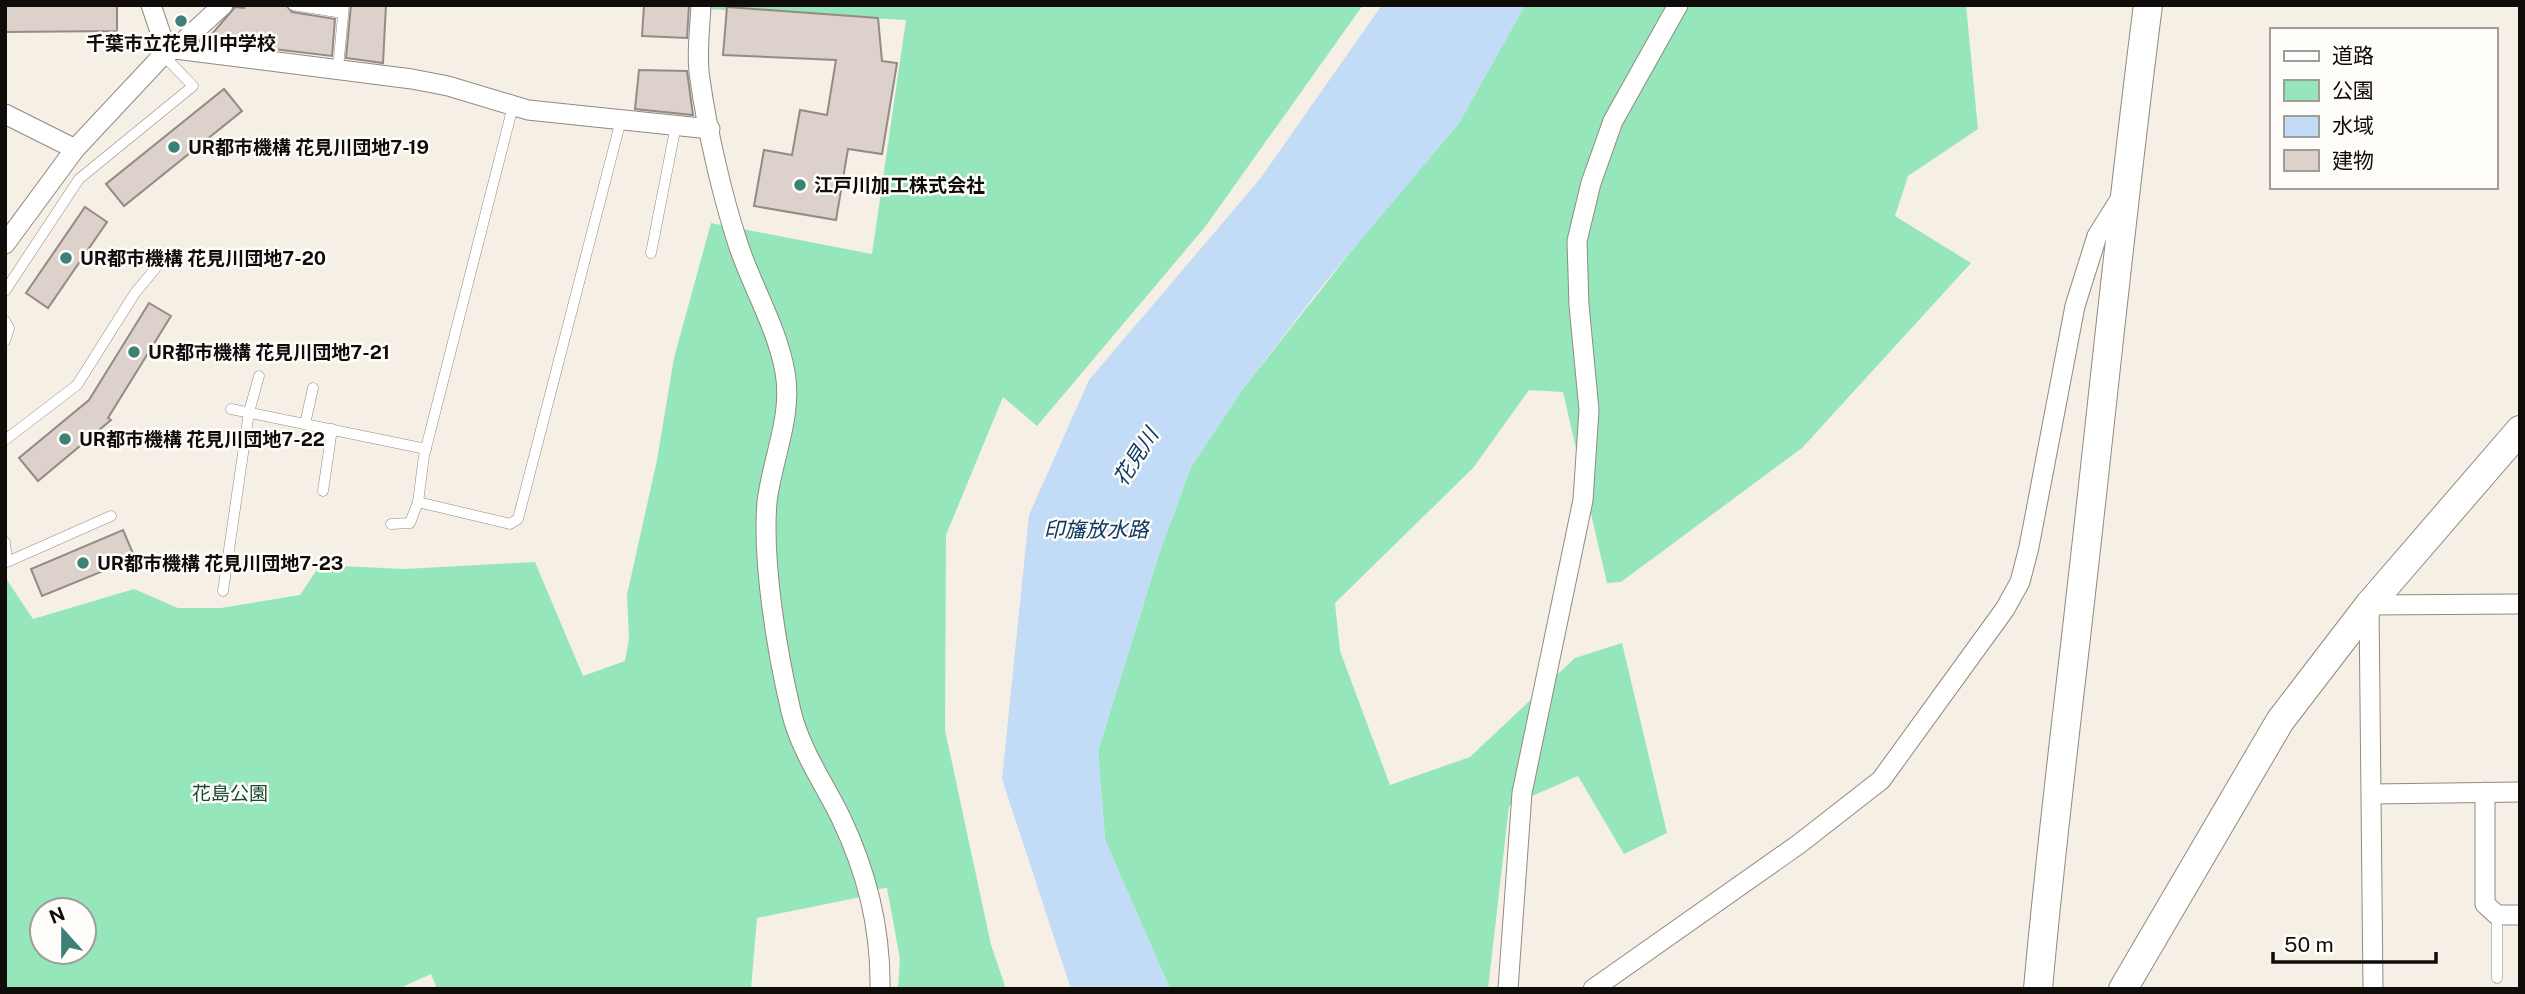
<svg xmlns="http://www.w3.org/2000/svg" width="2525" height="994" viewBox="0 0 2525 994" font-family="'Public Sans','Noto Sans JP',sans-serif">
<style>
.green{fill:#95e7bb;fill-rule:evenodd}
.water{fill:#c2dbf7}
.building{fill:#dcd2cb;stroke:#958b85;stroke-width:2}
.lines{fill:none;stroke-linecap:round;stroke-linejoin:round}
.lane-casing{stroke:#908a81;stroke-width:11}
.street-casing{stroke:#908a81;stroke-width:21}
.secondary-casing{stroke:#908a81;stroke-width:30}
.lane{stroke:#fff;stroke-width:10}
.street{stroke:#fff;stroke-width:19}
.secondary{stroke:#fff;stroke-width:28}
.poi-dot{fill:#3b8177;stroke:#fffdf9;stroke-width:2.5}
.labels{text-anchor:middle;stroke-width:5;stroke-linejoin:round;paint-order:stroke}
.poi-label{font-size:19px;font-weight:bold;fill:#0f0c09;stroke:#fffdf9;text-anchor:start}
.park-label{font-size:19px;fill:#1f4833;stroke:#fffdf9}
.water-label{font-size:21px;font-style:italic;fill:#0d3964;stroke:#fffdf9}
</style>
<rect width="100%" height="100%" fill="#f5efe5"/>
<g class="green">
<path d="M 708,5 L 1363,5 L 1205,227 L 1037,426 L 1003,397 L 946,535 L 945,730 L 991,945 L 1006,989 L 898,989 L 900,959 L 887,888 L 860,891 L 861,897 L 757,918 L 751,989 L 437,989 L 431,974 L 398,989 L 5,989 L 5,577 L 33,619 L 134,589 L 178,608 L 221,608 L 300,595 L 320,565 L 404,569 L 535,562 L 583,676 L 625,661 L 629,639 L 627,595 L 657,460 L 674,358 L 711,223 L 872,254 L 906,20 L 708,9 ZM 42,910 L 84,910 L 84,952 L 42,952 Z"/>
<path d="M 1525,5 L 1966,5 L 1978,129 L 1908,176 L 1895,216 L 1971,263 L 1802,448 L 1621,582 L 1607,583 L 1563,392 L 1529,390 L 1473,468 L 1335,603 L 1340,651 L 1390,785 L 1470,757 L 1575,658 L 1622,643 L 1667,833 L 1624,854 L 1578,776 L 1509,806 L 1488,989 L 1170,989 L 1105,840 L 1098,751 L 1159,554 L 1191,467 L 1242,390 L 1353,249 L 1459,123 Z"/>
</g>
<path class="water" d="M 1382,5 L 1525,5 L 1459,123 L 1322,286 L 1242,390 L 1191,467 L 1159,554 L 1098,751 L 1105,840 L 1170,989 L 1071,989 L 1002,779 L 1029,515 L 1089,380 L 1260,179 Z"/>
<g class="building">
<path d="M 5,5 L 117,5 L 117,31 L 5,32 Z"/>
<path d="M 245,5 L 286,5 L 292,12 L 335,19 L 332,56 L 206,41 L 235,7 L 244,8 Z"/>
<path d="M 351,5 L 386,5 L 383,63 L 346,58 Z"/>
<path d="M 644,5 L 689,5 L 687,38 L 642,36 Z"/>
<path d="M 727,7 L 878,18 L 882,61 L 897,63 L 882,154 L 848,149 L 836,220 L 754,206 L 764,150 L 792,155 L 800,110 L 827,115 L 836,60 L 723,55 Z"/>
<path d="M 639,70 L 687,71 L 693,115 L 635,109 Z"/>
<path d="M 224,89 L 242,111 L 124,206 L 106,184 Z"/>
<path d="M 85,207 L 107,222 L 48,308 L 26,293 Z"/>
<path d="M 149,303 L 171,316 L 108,418 L 111,420 L 38,481 L 19,458 L 89,400 Z"/>
<path d="M 123,530 L 135,558 L 42,596 L 31,569 Z"/>
</g>
<g class="lines">
<defs>
<g id="lane">
<path d="M 293,5 L 343,13"/>
<path d="M 338,68 L 344,5"/>
<path d="M 651,253 L 676,125"/>
<path d="M 5,291 L 79,179 L 193,86 L 163,55"/>
<path d="M 5,321 L 9,328 L 5,341"/>
<path d="M 231,409 L 426,449"/>
<path d="M 305,424 L 313,388"/>
<path d="M 5,440 L 77,385 L 135,293 L 155,269"/>
<path d="M 323,491 L 332,429"/>
<path d="M 418,502 L 510,524 L 518,519 L 621,120"/>
<path d="M 391,524 L 410,523 L 418,502 L 424,456 L 513,106"/>
<path d="M 5,542 L 7,562 L 111,516"/>
<path d="M 223,591 L 249,412 L 259,376"/>
<path d="M 2497,978 L 2497,915"/>
</g>
<g id="street">
<path d="M 701,5 C 700,29 696,56 700,79 C 707,130 722,195 738,244 C 752,287 777,327 785,372 C 793,416 772,459 767,502 C 762,562 777,652 791,711 C 800,749 823,782 840,816 C 867,872 881,927 880,989"/>
<path d="M 175,49 L 223,5"/>
<path d="M 163,55 L 175,49 L 412,79 L 448,86 L 528,110 L 710,129"/>
<path d="M 5,114 L 75,149"/>
<path d="M 5,244 L 75,149 L 163,55 L 165,46 L 151,5"/>
<path d="M 2485,792 L 2485,904 L 2497,915 L 2520,915"/>
<path d="M 2372,794 L 2520,792"/>
<path d="M 1508,989 L 1522,793 L 1583,500 L 1589,410 L 1579,305 L 1577,241 L 1591,183 L 1613,121 L 1678,5"/>
<path d="M 1593,989 L 1799,844 L 1881,780 L 2005,609 L 2020,582 L 2029,547 L 2075,306 L 2097,236 L 2122,196"/>
<path d="M 2373,989 L 2369,605 L 2520,604"/>
</g>
<g id="secondary">
<path d="M 2038,989 C 2050,853 2067,719 2082,584 C 2104,391 2123,198 2148,5"/>
<path d="M 2123,989 L 2280,721 L 2369,605 L 2520,430"/>
</g>
</defs>
<use href="#lane" class="lane-casing"/>
<use href="#street" class="street-casing"/>
<use href="#secondary" class="secondary-casing"/>
<use href="#lane" class="lane"/>
<use href="#street" class="street"/>
<use href="#secondary" class="secondary"/>
</g>
<g class="poi-dot">
<circle cx="181" cy="21" r="7"/>
<circle cx="174" cy="147" r="7"/>
<circle cx="800" cy="185" r="7"/>
<circle cx="66" cy="258" r="7"/>
<circle cx="134" cy="352" r="7"/>
<circle cx="65" cy="439" r="7"/>
<circle cx="83" cy="563" r="7"/>
</g>
<g class="labels">
<g class="poi-label">
<text x="181" y="50" text-anchor="middle">千葉市立花見川中学校</text>
<text x="188" y="154">UR都市機構 花見川団地7-19</text>
<text x="814" y="192">江戸川加工株式会社</text>
<text x="80" y="265">UR都市機構 花見川団地7-20</text>
<text x="148" y="359">UR都市機構 花見川団地7-21</text>
<text x="79" y="446">UR都市機構 花見川団地7-22</text>
<text x="97" y="570">UR都市機構 花見川団地7-23</text>
</g>
<g class="park-label">
<text x="230" y="800">花島公園</text>
</g>
<g class="water-label">
<text transform="translate(1136 457) rotate(-57)" y="7">花見川</text>
<text x="1096" y="537">印旛放水路</text>
</g>
</g>
<rect width="2525" height="994" fill="none" stroke="#0f0c09" stroke-width="14"/>
<rect x="2270" y="28" width="228" height="161" fill="#fffdf9" stroke="#9f9d99" stroke-width="2"/>
<rect x="2284" y="51" width="35" height="10" fill="#ffffff" stroke="#9f9d99" stroke-width="2"/>
<text x="2332" y="63" font-size="21" fill="#0f0c09">道路</text>
<rect x="2284" y="80" width="35" height="21" fill="#95e7bb" stroke="#9f9d99" stroke-width="2"/>
<text x="2332" y="98" font-size="21" fill="#0f0c09">公園</text>
<rect x="2284" y="116" width="35" height="21" fill="#c2dbf7" stroke="#9f9d99" stroke-width="2"/>
<text x="2332" y="133" font-size="21" fill="#0f0c09">水域</text>
<rect x="2284" y="150" width="35" height="21" fill="#dcd2cb" stroke="#9f9d99" stroke-width="2"/>
<text x="2332" y="168" font-size="21" fill="#0f0c09">建物</text>
<g transform="translate(63 931) rotate(339)"><circle r="33" fill="#fffdf9" stroke="#9f9d99" stroke-width="2"/>
<path d="M0-5L12 26L0 18L-12 26Z" fill="#3b8177"/>
<text y="-10" font-size="19" font-weight="bold" text-anchor="middle" fill="#0f0c09">N</text>
</g>
<path d="M2273 952v10h163v-10" fill="none" stroke="#0f0c09" stroke-width="3.5"/>
<text x="2284" y="952" font-size="21" fill="#0f0c09" stroke="#fffdf9" stroke-width="5" paint-order="stroke">50 m</text>
</svg>
